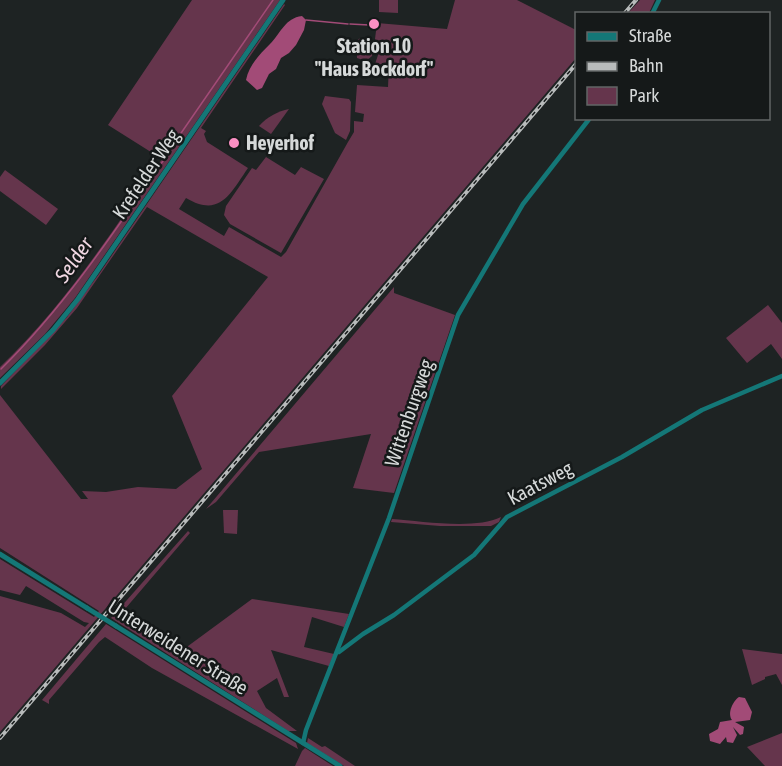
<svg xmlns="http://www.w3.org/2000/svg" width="782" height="766" viewBox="0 0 782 766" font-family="'Asap Condensed',sans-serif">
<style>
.green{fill:#65354c}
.water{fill:#a24b77}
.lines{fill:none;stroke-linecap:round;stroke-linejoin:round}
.stream{stroke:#a24b77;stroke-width:1.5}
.minor{stroke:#147777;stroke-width:4.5}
.tertiary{stroke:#147777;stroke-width:5}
.rail-casing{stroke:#b8bbbb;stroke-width:4}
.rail{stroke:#151919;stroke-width:1.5;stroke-dasharray:4.5;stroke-linecap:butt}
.tertiary-bridge{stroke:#147777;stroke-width:5}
.poi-dot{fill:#fb8fc3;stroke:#151919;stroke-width:2}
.labels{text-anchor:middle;stroke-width:5;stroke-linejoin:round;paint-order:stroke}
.poi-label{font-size:20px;font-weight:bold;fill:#d6d9d9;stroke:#151919}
.street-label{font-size:20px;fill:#d6d9d9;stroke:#151919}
.water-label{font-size:21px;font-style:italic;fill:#f1d8e3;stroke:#151919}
</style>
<rect width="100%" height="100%" fill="#1e2323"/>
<g class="green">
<path d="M 192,0 L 280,0 L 75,298 L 45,334 L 0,378 L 0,367 C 64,306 113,231 162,159 L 108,125 Z"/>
<path d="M 379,0 L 398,0 L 398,13 L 379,12 Z"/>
<path d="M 455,0 L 517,0 L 576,30 L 576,58 L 0,732 L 0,596 L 61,613 L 85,627 L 89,623 L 84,622 L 26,586 L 20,595 L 0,590 L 0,559 L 94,617 L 99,611 L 0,548 L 0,395 L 81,499 L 88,499 L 82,491 L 106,492 L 138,487 L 176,489 L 202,469 L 172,396 L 268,277 L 147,207 L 77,308 L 45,345 L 1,389 L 1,386 L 67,317 L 99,274 L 284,4 L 285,5 L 201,128 L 206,131 L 204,134 L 207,142 L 248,168 C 230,194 220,218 186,198 L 179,209 L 224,236 L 229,227 L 281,257 L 286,252 L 348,142 L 354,132 L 354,121 L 363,122 L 364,114 L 355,112 L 357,85 L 388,87 L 389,65 L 375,64 L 379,52 L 375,39 L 377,23 L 447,29 Z"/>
<path d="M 640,0 L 655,0 L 649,13 L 628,13 Z"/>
<path d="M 360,38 L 367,38 L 374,46 L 372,56 L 366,61 L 357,58 L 356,42 Z"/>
<path d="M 325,96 L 349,99 L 351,102 L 350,131 L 346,140 L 335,133 L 322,104 Z"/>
<path d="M 289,109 L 271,134 L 259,126 C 267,117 278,111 289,109 Z"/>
<path d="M 266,157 L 295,175 L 301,167 L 324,179 L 281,253 L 230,224 L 224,215 L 226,206 L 252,168 L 256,170 Z"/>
<path d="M 5,170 L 58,209 L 46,225 L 0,191 L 0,177 Z"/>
<path d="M 394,287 L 394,293 L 455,315 L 394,493 L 353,488 L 371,434 L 259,452 L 216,502 L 206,509 Z"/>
<path d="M 768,305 L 782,323 L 782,359 L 771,344 L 747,363 L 726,338 Z"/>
<path d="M 223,510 L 238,510 L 237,534 L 224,533 Z"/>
<path d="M 501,517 L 499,522 L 491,526 L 440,526 L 391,522 L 392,519 C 421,521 475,530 501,517 Z"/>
<path d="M 188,531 L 190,533 L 125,609 L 184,649 L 252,599 L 349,614 L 344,627 L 312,617 L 304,647 L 334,654 L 329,666 L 271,650 L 289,697 L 284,697 L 277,678 L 257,691 L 266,708 L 297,731 L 288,731 L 111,618 Z"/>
<path d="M 106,624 L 296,743 L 298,749 L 152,668 L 105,637 L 99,642 L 49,700 L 49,704 L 42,700 Z"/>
<path d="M 742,649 L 782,654 L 782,685 L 776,674 L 765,677 L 765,679 L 752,685 Z"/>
<path d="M 782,733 L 782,766 L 765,766 L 747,747 Z"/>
<path d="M 308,738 L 322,747 L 325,746 L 355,766 L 344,766 L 307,743 Z"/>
<path d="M 305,748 L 333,766 L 295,766 L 302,751 Z"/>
</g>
<g class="water">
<path d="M 302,16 L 306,20 L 304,30 L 296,45 L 289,53 L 281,58 L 276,69 L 269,74 L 262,88 L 257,90 L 246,80 C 249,65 260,54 270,44 C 281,33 285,18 302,16 Z"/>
<path d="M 739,697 L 745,698 L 752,712 L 750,720 L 735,722 L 744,727 L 743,734 L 740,735 L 733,727 L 737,735 L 733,743 L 727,742 L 726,737 L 720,744 L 710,741 L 709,734 L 718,729 L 720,722 L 732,720 C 727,713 733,701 739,697 Z"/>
</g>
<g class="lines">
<g class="stream">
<path d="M 306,20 L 348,24"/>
<path d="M 350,24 L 369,25"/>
<path d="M 168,152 L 273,0"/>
<path d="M 1,369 C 64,307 113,234 163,161"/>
</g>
<g class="minor">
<path d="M 652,14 L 659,0"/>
<path d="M 339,652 L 363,634 L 394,615 L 474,555 L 507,517 L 622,457 L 702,410 L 782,376"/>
<path d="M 303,743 L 306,730 L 389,518 L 458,315 L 523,204 L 590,118"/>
</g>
<g class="tertiary">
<path d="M 0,383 L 53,330 L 78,299 L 283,0"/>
<path d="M 0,554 L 87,608"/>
<path d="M 116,626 L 340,766"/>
</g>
<defs>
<g id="rail">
<path d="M 624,14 L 636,0"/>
<path d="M 0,738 L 576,64"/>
</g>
</defs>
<use href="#rail" class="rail-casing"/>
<use href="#rail" class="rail"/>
<path class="tertiary-bridge" d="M 87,608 L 116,626"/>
</g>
<g class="poi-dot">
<circle cx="374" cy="24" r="6"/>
<circle cx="234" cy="143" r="6"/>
</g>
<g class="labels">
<g class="poi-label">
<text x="374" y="53">Station 10<tspan x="374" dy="23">"Haus Bockdorf"</tspan></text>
<text x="246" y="150" text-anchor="start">Heyerhof</text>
</g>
<g class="street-label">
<text transform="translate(146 174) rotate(-56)" y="7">Krefelder Weg</text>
<text transform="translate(409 413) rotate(-71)" y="7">Wittenburgweg</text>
<text transform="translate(540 483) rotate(-28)" y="7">Kaatsweg</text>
<text transform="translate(178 647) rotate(32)" y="7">Unterweidener Straße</text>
</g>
<g class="water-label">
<text transform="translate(74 260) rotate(-55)" y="7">Selder</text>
</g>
</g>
<rect x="575" y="12" width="195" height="108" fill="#151919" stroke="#626666" stroke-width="1.5"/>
<rect x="587" y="32" width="30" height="9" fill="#147777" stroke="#626666" stroke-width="1.5"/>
<text x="629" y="42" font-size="18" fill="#d6d9d9">Straße</text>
<rect x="587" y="62" width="30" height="9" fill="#b8bbbb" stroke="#626666" stroke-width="1.5"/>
<text x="629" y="72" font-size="18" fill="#d6d9d9">Bahn</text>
<rect x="587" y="87" width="30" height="18" fill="#65354c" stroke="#626666" stroke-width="1.5"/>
<text x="629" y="102" font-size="18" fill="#d6d9d9">Park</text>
</svg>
